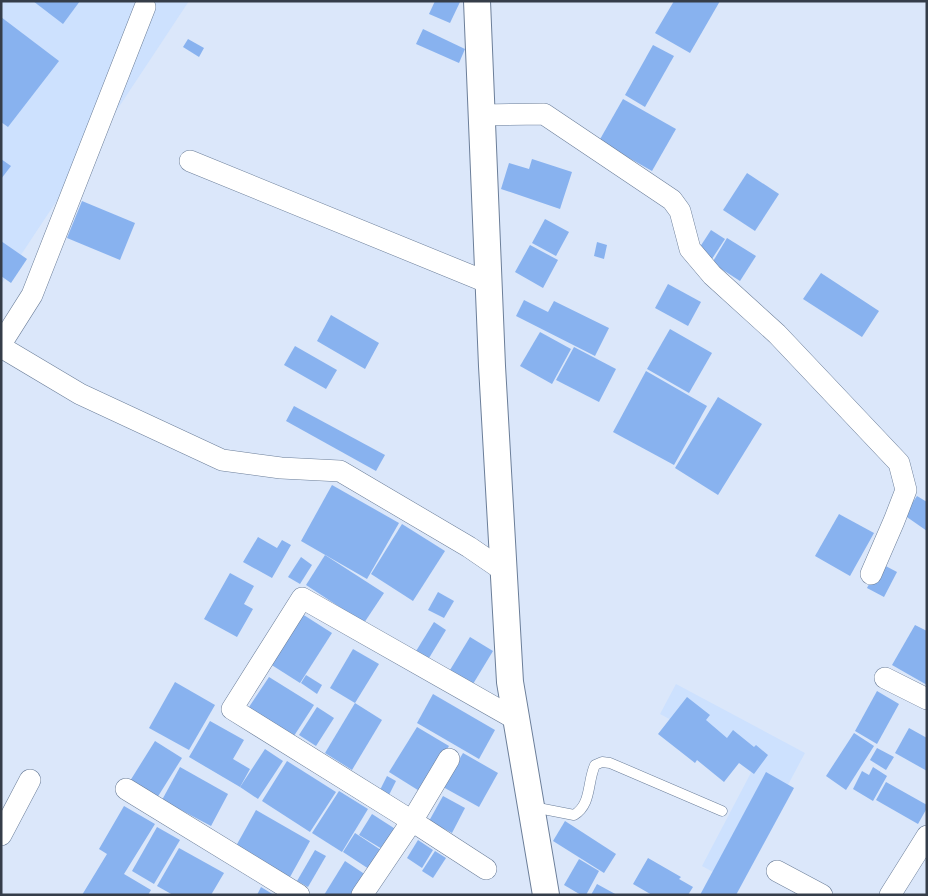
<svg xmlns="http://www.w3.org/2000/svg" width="928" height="896" viewBox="0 0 928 896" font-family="Georgia,serif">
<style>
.built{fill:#cde1fe}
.building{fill:#88b2ef}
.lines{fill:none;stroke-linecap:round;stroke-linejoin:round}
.service-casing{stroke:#6b7e99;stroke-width:11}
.minor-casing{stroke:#6b7e99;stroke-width:22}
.tertiary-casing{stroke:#6b7e99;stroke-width:28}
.service{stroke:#fff;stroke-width:10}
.minor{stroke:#fff;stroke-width:21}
.tertiary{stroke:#fff;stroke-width:26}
</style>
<rect width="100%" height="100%" fill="#dbe7fa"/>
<g class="built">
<path d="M 1,1 L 189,1 L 1,285 Z"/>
<path d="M 676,684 L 805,753 L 735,884 L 702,866 L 755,765 L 660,714 Z"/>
</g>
<g class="building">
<path d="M 33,1 L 80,1 L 63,24 Z"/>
<path d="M 435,1 L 460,2 L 450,23 L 429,14 Z"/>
<path d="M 674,1 L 720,1 L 690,53 L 655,33 Z"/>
<path d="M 1,17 L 59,61 L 8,127 L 1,122 Z"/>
<path d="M 423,29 L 465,49 L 459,63 L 416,44 Z"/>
<path d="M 188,39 L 204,48 L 199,57 L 183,47 Z"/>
<path d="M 653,45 L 674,56 L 645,107 L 625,95 Z"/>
<path d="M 623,99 L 676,129 L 652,171 L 599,141 Z"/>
<path d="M 1,159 L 11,166 L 1,179 Z"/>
<path d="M 532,159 L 572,172 L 560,209 L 501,189 L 509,163 L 529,169 Z"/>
<path d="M 747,173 L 779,194 L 755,231 L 723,210 Z"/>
<path d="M 82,201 L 135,223 L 120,260 L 67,238 Z"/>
<path d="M 545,219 L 569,232 L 556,256 L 532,243 Z"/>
<path d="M 711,230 L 725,239 L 710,262 L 696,253 Z"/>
<path d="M 727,238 L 756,256 L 740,281 L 712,263 Z"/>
<path d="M 1,241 L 27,259 L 11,283 L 1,276 Z"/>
<path d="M 597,242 L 607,245 L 604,259 L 594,256 Z"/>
<path d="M 530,245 L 558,260 L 543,288 L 515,272 Z"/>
<path d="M 821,273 L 879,311 L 862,337 L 803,299 Z"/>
<path d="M 668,284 L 701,302 L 688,326 L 655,308 Z"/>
<path d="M 524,300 L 548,312 L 554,301 L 609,328 L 595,356 L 516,316 Z"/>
<path d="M 331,315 L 379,343 L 365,369 L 317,341 Z"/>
<path d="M 670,329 L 712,353 L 689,393 L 647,369 Z"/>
<path d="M 540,332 L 571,349 L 552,384 L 520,366 Z"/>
<path d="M 295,346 L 337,370 L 326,389 L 284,365 Z"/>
<path d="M 574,347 L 616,369 L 599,402 L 556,380 Z"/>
<path d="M 646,371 L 707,406 L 674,465 L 613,432 Z"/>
<path d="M 718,397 L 762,424 L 718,495 L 675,468 Z"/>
<path d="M 294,406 L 385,455 L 376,471 L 286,421 Z"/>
<path d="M 332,485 L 399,523 L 367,579 L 301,541 Z"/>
<path d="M 917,496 L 927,502 L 927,531 L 904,515 Z"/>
<path d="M 839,514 L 874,533 L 850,576 L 815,556 Z"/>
<path d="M 402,524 L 445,551 L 413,601 L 371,574 Z"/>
<path d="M 258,537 L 277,548 L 282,540 L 291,545 L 272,578 L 243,562 Z"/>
<path d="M 325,555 L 384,593 L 364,623 L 306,585 Z"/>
<path d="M 301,557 L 312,565 L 300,584 L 288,577 Z"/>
<path d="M 880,563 L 897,572 L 884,597 L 867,588 Z"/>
<path d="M 230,573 L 254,586 L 244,604 L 253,609 L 237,637 L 204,619 Z"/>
<path d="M 438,592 L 454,601 L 444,618 L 428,610 Z"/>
<path d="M 299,612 L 332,633 L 300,683 L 267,662 Z"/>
<path d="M 434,622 L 446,630 L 426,663 L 413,656 Z"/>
<path d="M 915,625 L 927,631 L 927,685 L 892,665 Z"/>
<path d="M 470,637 L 493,651 L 470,689 L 447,675 Z"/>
<path d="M 353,649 L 379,664 L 355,703 L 330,688 Z"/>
<path d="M 306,675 L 322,685 L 317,694 L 301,683 Z"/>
<path d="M 269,677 L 314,705 L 292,739 L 247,710 Z"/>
<path d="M 175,682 L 215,705 L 189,750 L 149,728 Z"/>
<path d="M 877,691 L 899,704 L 877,744 L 855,731 Z"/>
<path d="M 433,694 L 495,730 L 479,759 L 417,723 Z"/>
<path d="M 687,697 L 710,715 L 706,720 L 727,738 L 733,730 L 754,747 L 756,745 L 768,755 L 754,774 L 739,763 L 724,782 L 697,760 L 695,763 L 658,734 Z"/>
<path d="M 355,703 L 382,720 L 352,770 L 325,753 Z"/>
<path d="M 317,707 L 334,718 L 316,746 L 299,735 Z"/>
<path d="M 210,721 L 244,740 L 233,759 L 250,769 L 240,787 L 189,757 Z"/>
<path d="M 417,727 L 449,746 L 421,792 L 389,772 Z"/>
<path d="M 909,728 L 927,738 L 927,771 L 895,753 Z"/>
<path d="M 854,733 L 874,746 L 846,790 L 826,776 Z"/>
<path d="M 155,741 L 182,758 L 157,798 L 130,781 Z"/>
<path d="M 877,748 L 894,757 L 886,770 L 870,760 Z"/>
<path d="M 265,749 L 283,761 L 258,799 L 240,787 Z"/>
<path d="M 463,753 L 498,773 L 479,807 L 443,787 Z"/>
<path d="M 287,761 L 336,792 L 310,832 L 262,801 Z"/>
<path d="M 180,767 L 228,794 L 211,826 L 162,800 Z"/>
<path d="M 873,767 L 887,776 L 873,801 L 853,789 L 862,771 L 869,775 Z"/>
<path d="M 766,772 L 794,788 L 736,895 L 700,895 Z"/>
<path d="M 387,776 L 396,781 L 388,797 L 379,792 Z"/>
<path d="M 886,782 L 927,805 L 927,808 L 918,824 L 876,800 Z"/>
<path d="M 339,791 L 368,809 L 342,852 L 312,833 Z"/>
<path d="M 443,796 L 465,808 L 452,833 L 429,821 Z"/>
<path d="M 124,806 L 155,824 L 124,874 L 151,890 L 148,895 L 82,895 L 107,854 L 99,849 Z"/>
<path d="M 256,810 L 310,841 L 290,877 L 236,846 Z"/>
<path d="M 372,814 L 400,832 L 387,852 L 359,835 Z"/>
<path d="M 565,821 L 616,854 L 604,873 L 553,841 Z"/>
<path d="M 157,827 L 180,840 L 154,884 L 132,871 Z"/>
<path d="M 355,833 L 384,852 L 372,871 L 343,852 Z"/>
<path d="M 418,840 L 433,850 L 422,868 L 407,858 Z"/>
<path d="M 179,848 L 224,873 L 211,895 L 173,895 L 157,886 Z"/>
<path d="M 315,850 L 326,856 L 308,887 L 297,881 Z"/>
<path d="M 435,851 L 446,858 L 433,878 L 422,871 Z"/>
<path d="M 648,858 L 681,877 L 679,879 L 693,887 L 688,895 L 652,895 L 633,884 Z"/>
<path d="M 579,859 L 599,871 L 586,895 L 581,895 L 564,885 Z"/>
<path d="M 345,861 L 369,877 L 357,895 L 324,895 Z"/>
<path d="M 597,884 L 617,895 L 591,895 Z"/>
<path d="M 261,887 L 274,895 L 257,895 Z"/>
</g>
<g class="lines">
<defs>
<path id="service" d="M 533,807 L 574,815 C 592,804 587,782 595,765 L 602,762 L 610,763 L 722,811"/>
<g id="minor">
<path d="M 482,115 L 544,114 L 672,200 L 680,211 L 690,249 L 712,275 L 777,334 L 899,463 L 906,490 L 894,521 L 871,574"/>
<path d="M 190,161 L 489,283"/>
<path d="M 1,344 L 32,295 L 145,7"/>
<path d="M 1,347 L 80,394 L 222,460 L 281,468 L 340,471 L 469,547 L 504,571"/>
<path d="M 885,678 L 927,699"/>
<path d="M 449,759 L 412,821 L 486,869"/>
<path d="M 126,789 L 299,895"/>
<path d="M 1,835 L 30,780"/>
<path d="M 777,871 L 822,895"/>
<path d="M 362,895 L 412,821 L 232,709 L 302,598 L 517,720"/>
<path d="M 890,895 L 927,836"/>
</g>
<path id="tertiary" d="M 477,1 L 492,366 L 510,682 L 546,895"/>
</defs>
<use href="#service" class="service-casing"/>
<use href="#minor" class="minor-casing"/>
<use href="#tertiary" class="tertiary-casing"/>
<use href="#service" class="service"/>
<use href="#minor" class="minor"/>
<use href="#tertiary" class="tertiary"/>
</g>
<rect width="928" height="896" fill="none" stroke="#353d49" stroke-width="5"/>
</svg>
